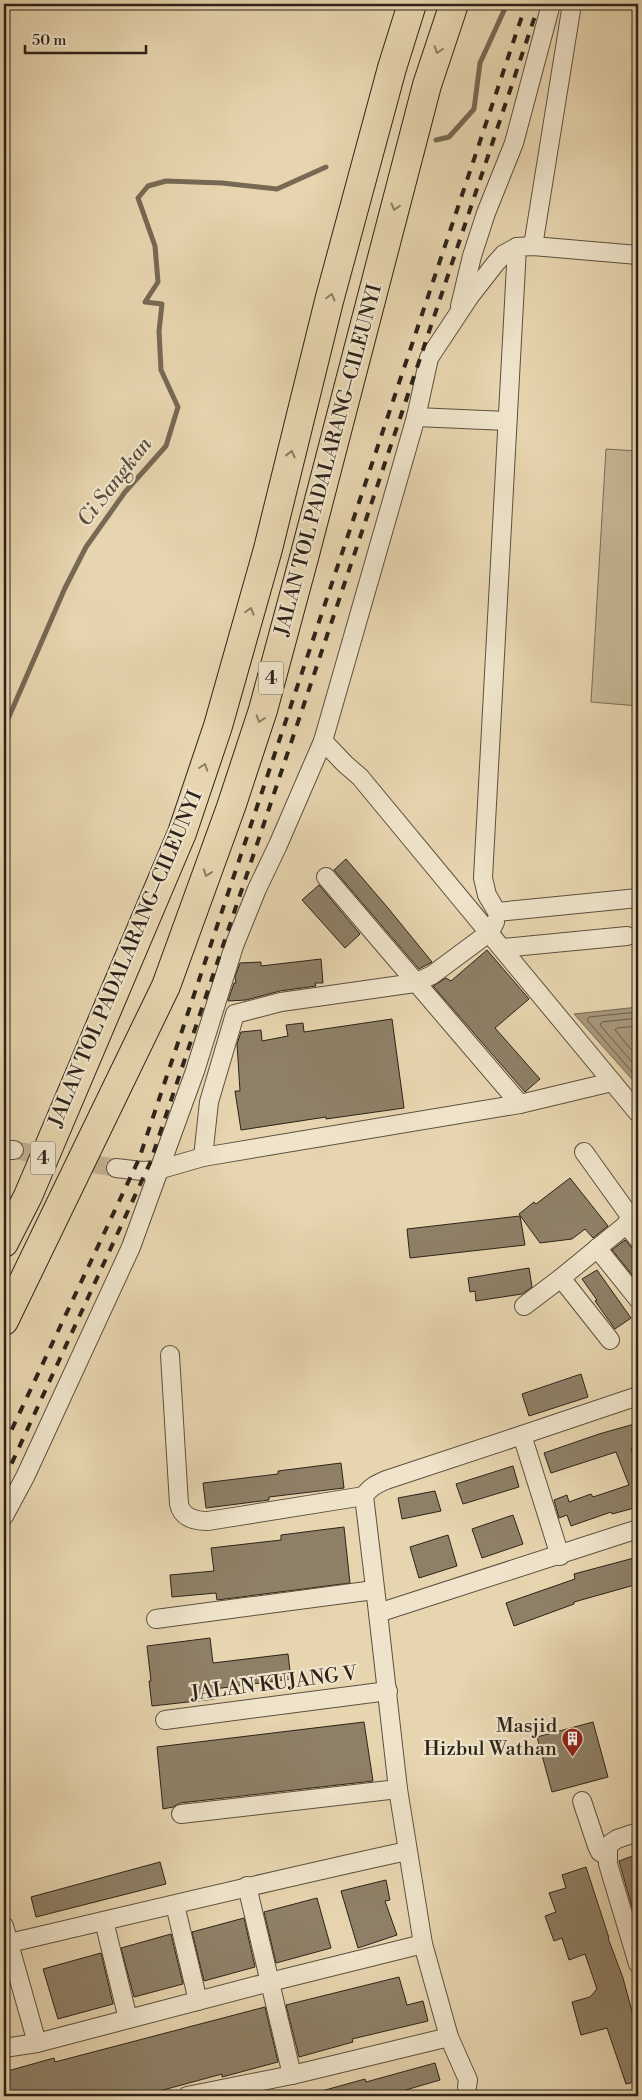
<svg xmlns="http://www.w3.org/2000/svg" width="642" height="2100" font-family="'Libre Bodoni',serif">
<rect width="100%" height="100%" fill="#e7d5af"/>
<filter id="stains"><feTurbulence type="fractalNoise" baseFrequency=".004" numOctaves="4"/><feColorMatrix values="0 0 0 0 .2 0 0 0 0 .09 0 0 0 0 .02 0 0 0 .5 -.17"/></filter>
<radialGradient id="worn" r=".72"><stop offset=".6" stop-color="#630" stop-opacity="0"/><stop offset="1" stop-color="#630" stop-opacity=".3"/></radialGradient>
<path fill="#c7b796" stroke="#7a6d58" d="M606,449L638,451V706L591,702Z"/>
<path fill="#a8987c" stroke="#776954" d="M638,1007V1086L574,1014Z"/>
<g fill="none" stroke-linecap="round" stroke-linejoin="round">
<g stroke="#6a5e4a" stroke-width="1">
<path d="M638,1012L589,1017L587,1020L638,1079"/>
<path d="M638,1018L602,1022L600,1025L638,1069"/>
<path d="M638,1026L617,1028L615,1030L638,1058"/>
</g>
<g stroke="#776954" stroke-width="5">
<path d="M436,140L449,137L474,109L480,63L507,4"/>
<path d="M4,724L8,719L65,588L86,547L125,492L166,446L178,407L161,370L159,331L162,304L145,302L158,282L155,246L138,198L148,186L166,181L222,183L277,189L326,167"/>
</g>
</g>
<g fill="#8e8067" stroke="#2d2319">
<path d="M346,859L388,908L432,962L419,969L334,870Z"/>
<path d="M319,885L360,934L345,948L302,900Z"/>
<path d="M487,950L529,999L495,1028L540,1079L525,1092L433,986L446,978L451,981Z"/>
<path d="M321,959L323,983H315L316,986L280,991L246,1000L228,1001L234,983H236L235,977L240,963L261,962V966Z"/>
<path d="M392,1019L404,1108L326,1119V1117L241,1130L235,1091H240L237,1044L241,1032L261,1030L262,1041L288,1036L286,1025L303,1023L304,1032Z"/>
<path d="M570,1178L608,1226L593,1238L585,1229L572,1239L540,1243L519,1214L534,1202L536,1204Z"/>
<path d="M520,1216L525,1245L410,1258L407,1229Z"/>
<path d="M625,1240L638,1255V1282L612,1250Z"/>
<path d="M529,1268L532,1287L522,1294L476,1301L475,1291L470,1292L468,1278Z"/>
<path d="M597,1270L631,1318L615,1329L595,1301L597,1300L582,1279Z"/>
<path d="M581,1374L588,1397L529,1416L522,1394Z"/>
<path d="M638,1423V1447L631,1449L638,1469V1507L612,1514L611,1512L571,1526L567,1515L559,1518L554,1500L567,1495L569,1502L591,1494L593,1497L629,1485L616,1452L551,1473L544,1453L599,1434Z"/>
<path d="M341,1463L344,1488L269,1497V1500L206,1508L203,1483L278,1474V1471Z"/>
<path d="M513,1466L519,1487L463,1504L456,1484Z"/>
<path d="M435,1491L441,1511L402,1519L398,1498Z"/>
<path d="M513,1515L523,1544L482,1558L472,1529Z"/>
<path d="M344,1527L350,1583L217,1600L216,1593L172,1597L170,1575L214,1571L211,1548L281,1540V1535Z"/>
<path d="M448,1535L457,1566L419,1578L410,1547Z"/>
<path d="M634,1558L638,1572V1584L574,1602V1604L514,1626L506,1603L575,1579L574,1574Z"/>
<path d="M210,1638L213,1663L288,1654L291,1679L214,1689L215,1699L152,1706L149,1681H151L147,1646Z"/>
<path d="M364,1722L373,1781L180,1803L173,1807L163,1809L157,1747Z"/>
<path d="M593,1722L608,1777L552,1792L537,1737Z"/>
<path d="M638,1854V1928L619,1861Z"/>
<path d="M160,1862L166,1884L36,1917L31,1897Z"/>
<path d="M586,1867L609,1938H608L623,1978L634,2019L638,2018V2081L626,2084L607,2028L581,2035L572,2002L590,1997L597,1989L585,1954L569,1960L562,1938L554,1941L545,1916L556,1912L549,1893L566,1888L562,1875Z"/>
<path d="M386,1880L390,1900L385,1901L397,1935L358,1948L341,1891Z"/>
<path d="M317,1898L331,1948L276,1963L264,1912Z"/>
<path d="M244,1918L255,1967L204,1981L192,1932Z"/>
<path d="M171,1934L183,1984L134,1997L121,1948Z"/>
<path d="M101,1953L113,2004L58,2019L43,1969Z"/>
<path d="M399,1977L407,2005L423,2001L428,2021L352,2039L353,2042L299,2057L286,2005Z"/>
<path d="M265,2007L278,2062L222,2077V2074L141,2096H8L7,2093L4,2094V2072L54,2058L55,2062Z"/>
<path d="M435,2063L440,2080L385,2096H319L318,2092L365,2079L366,2082Z"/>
</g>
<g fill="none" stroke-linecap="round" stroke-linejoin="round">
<path stroke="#c2b191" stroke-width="18" stroke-dasharray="18 9" stroke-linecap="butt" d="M14,1150L116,1168"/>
<defs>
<g id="street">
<path d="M533,246L572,4"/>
<path d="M517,247L504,254L495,264L470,296L429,358L416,417L323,741L345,764L360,777L638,1113"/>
<path d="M638,255L533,246L517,247L483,878L487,895L497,912L638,898"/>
<path d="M460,306L472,256L486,213L514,143L551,4"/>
<path d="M416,417L507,421"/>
<path d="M326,877L520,1104"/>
<path d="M503,948L627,936"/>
<path d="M4,1150H14"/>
<path d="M584,1152L632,1219"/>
<path d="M203,1157L520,1104L612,1082"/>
<path d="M116,1168L142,1171L158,1170L203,1157L209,1102L235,1014L281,1002L415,983L432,975L490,932L495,922"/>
<path d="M626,1224L638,1239"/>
<path d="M597,1248L638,1299"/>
<path d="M524,1306L561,1278"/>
<path d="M610,1340L561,1278L638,1215"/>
<path d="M170,1355L179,1504C182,1518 195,1521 208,1521L364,1496"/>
<path d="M4,1516L25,1477L131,1247L195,1071L234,946L257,889L278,845L323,741"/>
<path d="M560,1556L522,1435L638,1396"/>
<path d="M378,1613L364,1496C370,1487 377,1484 386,1480L522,1435"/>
<path d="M156,1619L374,1590"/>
<path d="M165,1720L388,1691"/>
<path d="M582,1801L597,1846L600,1852L607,1856"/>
<path d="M181,1814L398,1789"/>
<path d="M638,1832L617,1839L611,1843L608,1848V1864L638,1964"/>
<path d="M247,1886L292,2075"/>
<path d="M175,1905L198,2001"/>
<path d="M104,1921L128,2019"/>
<path d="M4,1926L37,2043"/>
<path d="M9,1943C142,1912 274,1880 407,1851"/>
<path d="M423,1944L449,2037L468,2080L467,2087"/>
<path d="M4,2048L37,2043L270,1982L423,1944L398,1789L378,1613L638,1529"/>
<path d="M187,2096L292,2075L449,2037"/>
</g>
<g id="highway">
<path d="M4,1243L28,1196L182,833L218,726L268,549L329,301L392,68L412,4"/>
<path d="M4,1321L166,986L231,807L263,710L305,554L427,85L454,4"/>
</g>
</defs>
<use href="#street" stroke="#5c503e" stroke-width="20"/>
<use href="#highway" stroke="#2d2319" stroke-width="30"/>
<use href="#street" stroke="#efe4cb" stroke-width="18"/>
<use href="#highway" stroke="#e7d5af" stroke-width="28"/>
<g stroke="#2d2319" stroke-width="4" stroke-dasharray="9 9" stroke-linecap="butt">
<path d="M4,1446L139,1159L526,4"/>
<path d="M4,1480L150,1163L539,4"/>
</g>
</g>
<defs><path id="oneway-chevron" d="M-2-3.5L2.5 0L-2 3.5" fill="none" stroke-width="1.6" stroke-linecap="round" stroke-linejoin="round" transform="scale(1.25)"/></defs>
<g stroke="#8a7c64">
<use href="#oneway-chevron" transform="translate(438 50) rotate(108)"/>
<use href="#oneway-chevron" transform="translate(395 207) rotate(105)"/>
<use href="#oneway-chevron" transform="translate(331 297) rotate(-75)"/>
<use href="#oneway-chevron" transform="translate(291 454) rotate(-76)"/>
<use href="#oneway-chevron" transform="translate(250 611) rotate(-74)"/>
<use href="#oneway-chevron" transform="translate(260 719) rotate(108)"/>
<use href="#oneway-chevron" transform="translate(204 767) rotate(-72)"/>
<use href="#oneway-chevron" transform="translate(207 873) rotate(110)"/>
</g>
<defs>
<symbol id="building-pin" viewBox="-11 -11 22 30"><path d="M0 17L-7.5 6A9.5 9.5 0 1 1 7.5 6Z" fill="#8f2418" stroke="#efe4cb"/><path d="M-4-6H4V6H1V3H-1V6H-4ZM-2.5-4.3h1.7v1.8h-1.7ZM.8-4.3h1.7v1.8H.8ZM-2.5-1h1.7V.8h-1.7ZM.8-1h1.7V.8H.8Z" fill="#fff"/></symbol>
</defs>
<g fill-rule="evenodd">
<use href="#building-pin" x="560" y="1726" width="25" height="34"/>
</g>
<g text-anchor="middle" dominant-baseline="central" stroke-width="4.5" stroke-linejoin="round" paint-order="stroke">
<g fill="#efe4cb" stroke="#675d4e" stroke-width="1">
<rect x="258.5" y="661.5" width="25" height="33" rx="4"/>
<rect x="30.5" y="1141.5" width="25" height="33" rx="4"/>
</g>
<g font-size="19" font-weight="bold" fill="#2d2319">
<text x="271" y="678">4</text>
<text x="43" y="1158">4</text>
</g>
<g font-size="20" fill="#2d2319" stroke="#efe4cb">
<text transform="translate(329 460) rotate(-75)">JALAN TOL PADALARANG–CILEUNYI</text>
<text transform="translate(126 959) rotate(-67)">JALAN TOL PADALARANG–CILEUNYI</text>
<text transform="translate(274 1684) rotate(-7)">JALAN KUJANG V</text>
</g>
<g font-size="20" fill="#2d2319" stroke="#efe4cb" text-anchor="end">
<text x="557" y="1726">Masjid<tspan x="557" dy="23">Hizbul Wathan</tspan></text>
</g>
<g font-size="21" font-style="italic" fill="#584c3c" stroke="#efe4cb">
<text transform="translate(115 482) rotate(-52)">Ci Sangkan</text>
</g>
</g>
<rect width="642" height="2100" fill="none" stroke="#e7d5af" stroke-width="20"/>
<rect x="5" y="5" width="632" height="2090" fill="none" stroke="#2d2319" stroke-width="2.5"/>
<rect x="10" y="10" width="622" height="2080" fill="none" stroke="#2d2319"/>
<path d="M25 45v8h121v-8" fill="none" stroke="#2d2319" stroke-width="2.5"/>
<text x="32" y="45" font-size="15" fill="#2d2319" stroke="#efe4cb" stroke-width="4" paint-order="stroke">50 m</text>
<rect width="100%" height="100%" filter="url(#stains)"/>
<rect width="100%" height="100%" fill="url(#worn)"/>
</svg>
